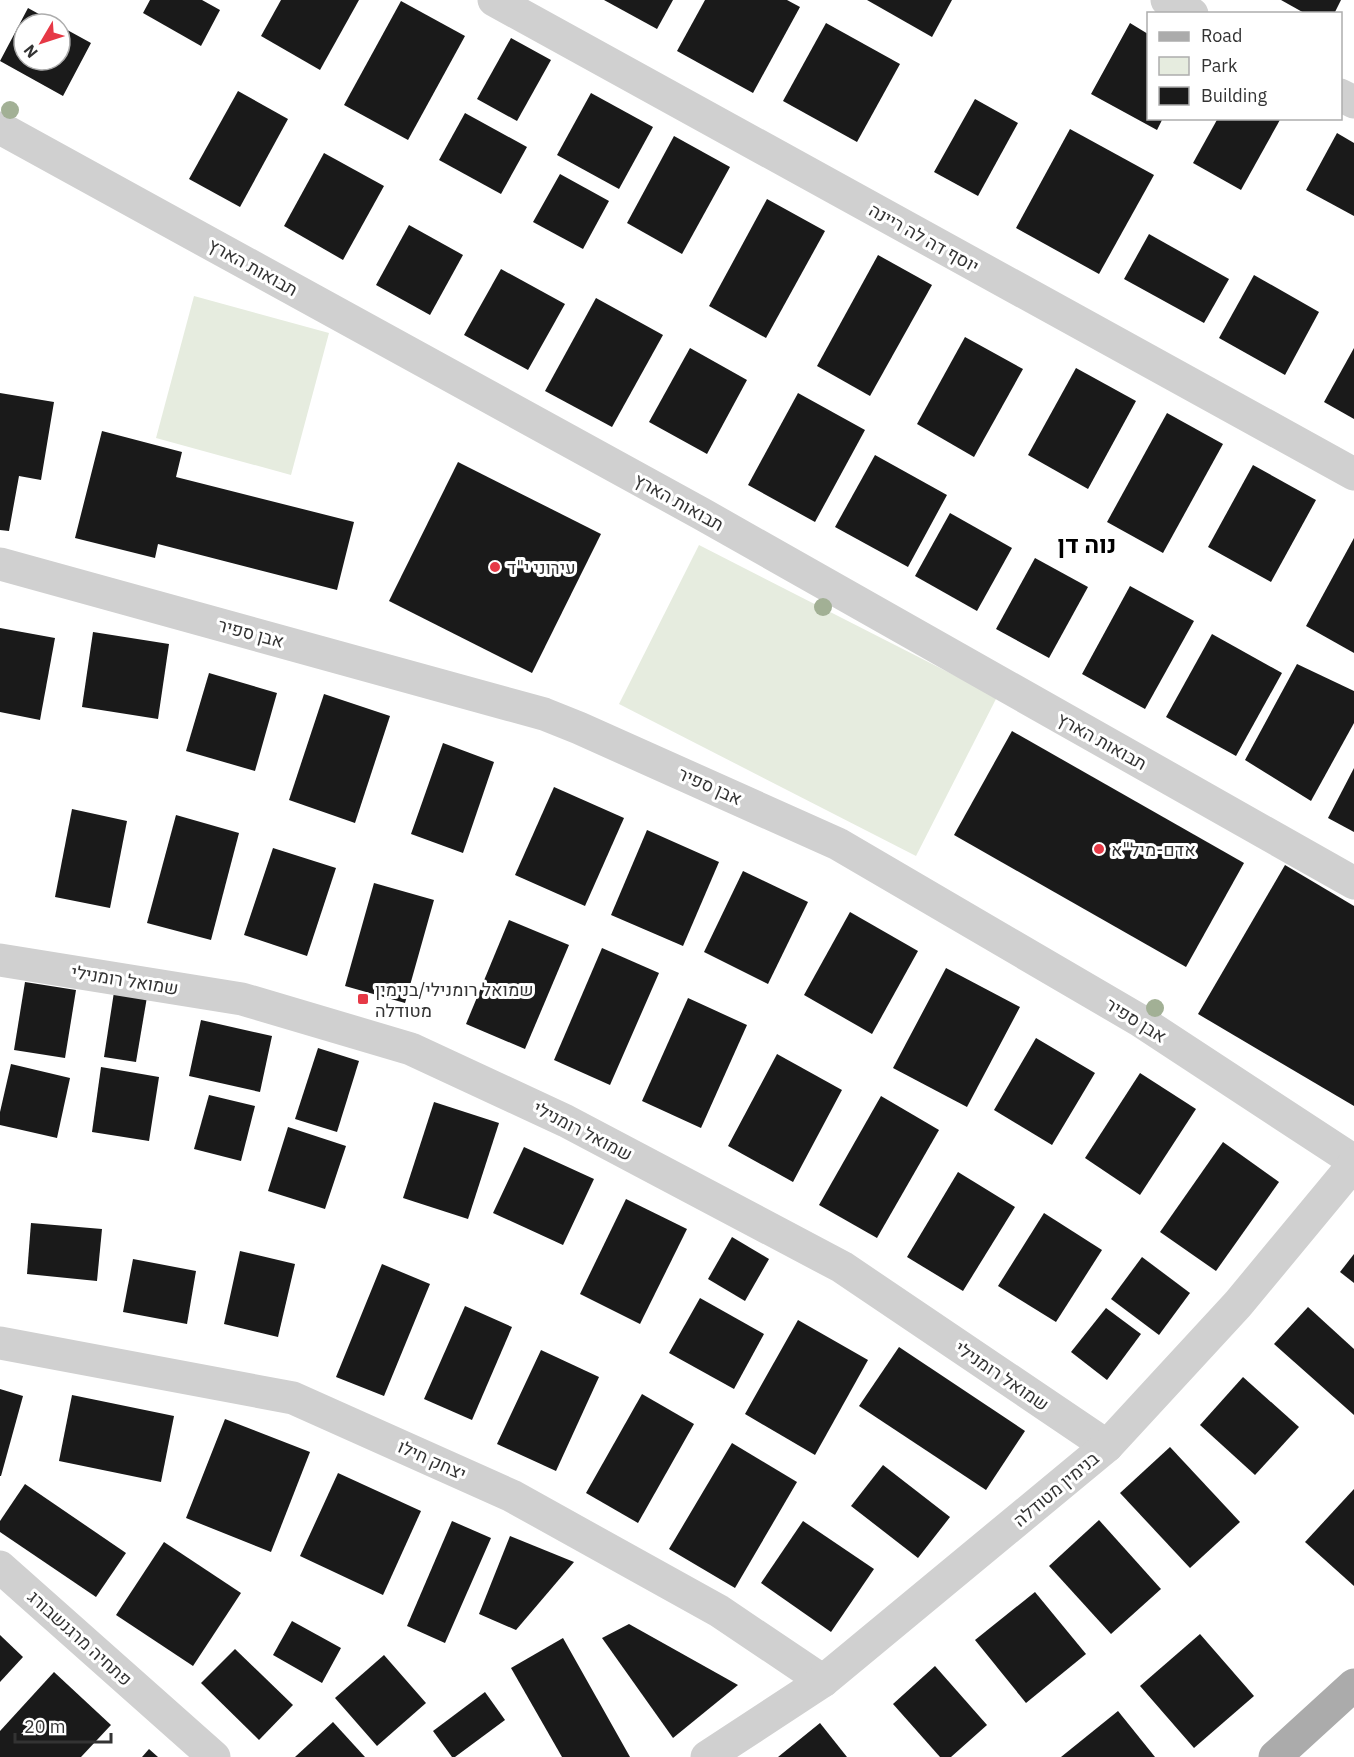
<svg xmlns="http://www.w3.org/2000/svg" width="1354" height="1757" font-family="'IBM Plex Sans',Heebo,sans-serif">
<rect width="100%" height="100%" fill="#fff"/>
<g fill="#e6ecdf">
<path d="M194,296L329,333L291,475L156,438Z"/>
<path d="M699,545L997,697L916,856L619,704Z"/>
</g>
<g fill="#1a1a1a">
<path d="M150,0H202L220,10L201,46L143,13Z"/>
<path d="M281,0H359L320,70L261,36Z"/>
<path d="M604,0H673L657,29Z"/>
<path d="M705,0H787L800,7L753,93L677,51Z"/>
<path d="M867,0H952L932,37Z"/>
<path d="M1281,0H1341L1334,14H1306Z"/>
<path d="M401,1L465,36L408,140L344,105Z"/>
<path d="M28,8L57,24H24V60H60V26L91,43L63,96L0,61Z"/>
<path d="M826,23L900,64L857,142L783,101Z"/>
<path d="M1130,23L1148,34V118H1163L1157,130L1091,94Z"/>
<path d="M511,38L551,60L517,121L477,99Z"/>
<path d="M238,91L288,119L240,207L189,179Z"/>
<path d="M591,93L653,127L619,189L557,155Z"/>
<path d="M975,99L1018,123L978,196L934,172Z"/>
<path d="M465,113L527,147L501,194L439,160Z"/>
<path d="M1218,118H1281L1241,190L1193,163Z"/>
<path d="M1070,129L1154,175L1099,274L1016,228Z"/>
<path d="M1337,133L1354,143V216L1306,190Z"/>
<path d="M674,136L730,167L682,254L627,223Z"/>
<path d="M324,153L384,186L343,260L284,226Z"/>
<path d="M560,174L609,201L583,249L533,222Z"/>
<path d="M767,199L825,231L766,338L709,306Z"/>
<path d="M409,225L463,255L430,315L376,285Z"/>
<path d="M1149,234L1229,279L1204,323L1124,279Z"/>
<path d="M878,255L932,285L870,396L817,366Z"/>
<path d="M501,269L565,304L528,370L464,335Z"/>
<path d="M1254,275L1319,312L1285,375L1219,338Z"/>
<path d="M596,298L663,335L612,427L545,391Z"/>
<path d="M965,337L1023,369L974,457L917,424Z"/>
<path d="M690,348L747,380L707,454L649,422Z"/>
<path d="M1354,348V419L1324,402Z"/>
<path d="M1076,368L1136,401L1088,489L1028,455Z"/>
<path d="M0,393L54,402L41,480L19,476L9,531L0,530Z"/>
<path d="M798,393L865,430L815,522L748,485Z"/>
<path d="M1167,413L1223,444L1163,553L1107,522Z"/>
<path d="M102,431L182,452L176,477L354,522L337,590L158,544L155,558L75,538Z"/>
<path d="M875,455L947,495L908,567L835,527Z"/>
<path d="M458,462L601,534L532,673L389,601Z"/>
<path d="M1253,465L1316,500L1271,582L1208,547Z"/>
<path d="M950,513L1012,548L977,611L915,576Z"/>
<path d="M1354,538V653L1306,626Z"/>
<path d="M1035,558L1088,587L1049,658L996,629Z"/>
<path d="M1130,586L1194,621L1145,709L1082,674Z"/>
<path d="M0,628L55,638L40,720L0,712Z"/>
<path d="M93,632L169,644L158,719L82,707Z"/>
<path d="M1212,634L1282,673L1236,756L1166,717Z"/>
<path d="M1297,664L1354,691V723L1311,801L1245,760Z"/>
<path d="M209,673L277,693L255,771L186,751Z"/>
<path d="M324,694L390,716L355,823L289,800Z"/>
<path d="M1012,731L1244,863L1186,967L954,835Z"/>
<path d="M443,743L494,762L463,853L411,834Z"/>
<path d="M1354,768V832L1328,818Z"/>
<path d="M554,787L624,818L585,906L515,875Z"/>
<path d="M72,809L127,821L110,908L55,897Z"/>
<path d="M176,815L239,833L211,940L147,923Z"/>
<path d="M647,830L719,862L683,946L611,915Z"/>
<path d="M273,848L336,868L307,956L244,935Z"/>
<path d="M1285,865L1354,906V1106L1198,1014Z"/>
<path d="M743,871L808,902L768,984L704,952Z"/>
<path d="M374,883L434,900L405,1003L345,986Z"/>
<path d="M850,912L918,951L872,1034L804,995Z"/>
<path d="M509,920L569,945L525,1049L466,1024Z"/>
<path d="M602,948L659,973L610,1085L554,1060Z"/>
<path d="M946,968L1020,1007L967,1107L893,1068Z"/>
<path d="M25,982L76,990L65,1058L14,1050Z"/>
<path d="M114,992L147,997L136,1062L104,1057Z"/>
<path d="M688,998L747,1025L701,1128L642,1101Z"/>
<path d="M201,1020L272,1036L260,1092L189,1076Z"/>
<path d="M1036,1038L1095,1073L1052,1145L994,1110Z"/>
<path d="M318,1048L359,1061L337,1132L295,1119Z"/>
<path d="M777,1054L842,1090L793,1182L728,1146Z"/>
<path d="M11,1064L70,1078L57,1138L0,1125V1112Z"/>
<path d="M101,1067L159,1077L149,1141L92,1132Z"/>
<path d="M1140,1073L1196,1109L1140,1195L1085,1158Z"/>
<path d="M209,1095L255,1106L241,1161L194,1149Z"/>
<path d="M881,1096L939,1130L877,1238L819,1205Z"/>
<path d="M434,1102L499,1123L468,1219L403,1198Z"/>
<path d="M288,1127L346,1146L325,1209L268,1191Z"/>
<path d="M1223,1142L1279,1182L1216,1271L1160,1232Z"/>
<path d="M524,1147L594,1179L563,1245L493,1213Z"/>
<path d="M958,1172L1015,1207L963,1291L907,1257Z"/>
<path d="M626,1199L687,1229L640,1324L580,1294Z"/>
<path d="M1044,1213L1102,1250L1056,1322L998,1286Z"/>
<path d="M31,1223L102,1229L97,1281L27,1274Z"/>
<path d="M732,1237L769,1259L745,1301L708,1279Z"/>
<path d="M240,1251L295,1264L278,1337L224,1324Z"/>
<path d="M1354,1254V1283L1340,1272Z"/>
<path d="M1142,1257L1190,1293L1159,1335L1111,1299Z"/>
<path d="M133,1259L196,1271L187,1324L123,1312Z"/>
<path d="M382,1264L430,1284L384,1396L336,1377Z"/>
<path d="M700,1298L764,1334L734,1389L669,1353Z"/>
<path d="M465,1306L512,1327L472,1420L424,1399Z"/>
<path d="M1308,1307L1354,1349V1415L1274,1344Z"/>
<path d="M1106,1308L1141,1334L1107,1380L1071,1352Z"/>
<path d="M798,1320L868,1360L815,1455L745,1414Z"/>
<path d="M899,1347L1025,1431L986,1490L859,1406Z"/>
<path d="M541,1350L599,1377L556,1471L497,1444Z"/>
<path d="M1243,1377L1299,1427L1255,1475L1200,1425Z"/>
<path d="M0,1389L23,1396L1,1476H0Z"/>
<path d="M642,1394L694,1424L638,1523L586,1493Z"/>
<path d="M72,1395L174,1416L161,1482L59,1461Z"/>
<path d="M225,1419L310,1452L271,1552L186,1518Z"/>
<path d="M732,1443L797,1482L735,1588L669,1549Z"/>
<path d="M1170,1447L1240,1522L1190,1568L1120,1493Z"/>
<path d="M883,1465L950,1517L918,1558L851,1506Z"/>
<path d="M338,1473L421,1511L383,1595L300,1556Z"/>
<path d="M25,1484L126,1553L96,1597L0,1532V1521Z"/>
<path d="M1354,1489V1586L1305,1542Z"/>
<path d="M1099,1520L1161,1589L1111,1634L1049,1566Z"/>
<path d="M452,1521L491,1538L445,1643L407,1626Z"/>
<path d="M803,1521L874,1569L831,1632L761,1583Z"/>
<path d="M510,1536L574,1562L516,1630L479,1614Z"/>
<path d="M164,1542L241,1593L193,1666L116,1615Z"/>
<path d="M1035,1592L1086,1654L1026,1703L975,1640Z"/>
<path d="M292,1621L341,1648L322,1683L273,1655Z"/>
<path d="M629,1624L738,1685L673,1738L602,1638Z"/>
<path d="M1200,1634L1254,1696L1194,1748L1140,1686Z"/>
<path d="M0,1635L23,1657L0,1682Z"/>
<path d="M563,1638L630,1757H562L511,1668Z"/>
<path d="M235,1649L293,1705L259,1740L201,1683Z"/>
<path d="M384,1655L426,1703L377,1746L335,1698Z"/>
<path d="M935,1666L987,1725L951,1757H940L893,1704Z"/>
<path d="M54,1672L111,1725L81,1757H0V1731Z"/>
<path d="M485,1692L505,1720L455,1757H452L433,1731Z"/>
<path d="M1118,1711L1155,1757H1061Z"/>
<path d="M333,1722L365,1757H295Z"/>
<path d="M820,1723L847,1757H778Z"/>
<path d="M149,1749L158,1757H142Z"/>
</g>
<g fill="none" stroke-linecap="round" stroke-linejoin="round">
<g stroke="#d0d0d0" stroke-width="33">
<path d="M494,0L1354,474"/>
<path d="M1167,0L1192,14"/>
<path d="M1340,95L1354,102"/>
<path d="M0,128L702,514L1354,883"/>
<path d="M0,564L511,705L544,714L579,728L838,844L1139,1020L1354,1161"/>
<path d="M0,960L242,999L411,1049L566,1121L842,1267L1107,1446"/>
<path d="M0,1343L293,1398L512,1496L719,1611L823,1681"/>
<path d="M0,1567L214,1757"/>
<path d="M707,1757L823,1681L1107,1446L1238,1304L1354,1164"/>
</g>
<path stroke="#ababab" stroke-width="33" d="M1275,1757L1354,1685"/>
</g>
<g fill="#a2b095">
<circle cx="10" cy="110" r="9"/>
<circle cx="823" cy="607" r="9"/>
<circle cx="1155" cy="1008" r="9"/>
</g>
<g fill="#e63946" stroke="#fff" stroke-width="2">
<circle cx="495" cy="567" r="6"/>
<circle cx="1099" cy="849" r="6"/>
<rect x="357" y="993" width="12" height="12" rx="3"/>
</g>
<g text-anchor="middle" dominant-baseline="central" stroke-width="6" stroke-linejoin="round" paint-order="stroke">
<g font-size="18" fill="#333" stroke="#fff">
<text transform="translate(924 238) rotate(29)">יוסף דה לה ריינה</text>
<text transform="translate(253 267) rotate(29)">תבואות הארץ</text>
<text transform="translate(679 502) rotate(29)">תבואות הארץ</text>
<text transform="translate(251 633) rotate(15)">אבן ספיר</text>
<text transform="translate(1102 741) rotate(29)">תבואות הארץ</text>
<text transform="translate(710 786) rotate(24)">אבן ספיר</text>
<text transform="translate(125 980) rotate(9)">שמואל רומנילי</text>
<text transform="translate(1136 1020) rotate(32)">אבן ספיר</text>
<text transform="translate(583 1131) rotate(27)">שמואל רומנילי</text>
<text transform="translate(1002 1376) rotate(34)">שמואל רומנילי</text>
<text transform="translate(432 1460) rotate(24)">יצחק חילו</text>
<text transform="translate(1056 1489) rotate(-40)">בנימין מטודלה</text>
<text transform="translate(80 1638) rotate(42)">פתחיה מרגנשבורג</text>
</g>
<g font-size="18" fill="#333" stroke="#fff" text-anchor="start">
<text x="507" y="567">עירוני י"ד</text>
<text x="1111" y="849">אדם-מיל"א</text>
<text x="375" y="989">שמואל רומנילי/בנימין<tspan x="375" dy="21">מטודלה</tspan></text>
</g>
<g font-size="24" font-weight="bold" fill="#000" stroke="#fff">
<text x="1087" y="544">נוה דן</text>
</g>
</g>
<rect x="1147" y="12" width="195" height="108" fill="#ffffff" stroke="#adadad" stroke-width="1.5"/>
<rect x="1159" y="32" width="30" height="9" fill="#ababab" stroke="#adadad" stroke-width="1.5"/>
<text x="1201" y="42" font-size="18" fill="#333333">Road</text>
<rect x="1159" y="57" width="30" height="18" fill="#e6ecdf" stroke="#adadad" stroke-width="1.5"/>
<text x="1201" y="72" font-size="18" fill="#333333">Park</text>
<rect x="1159" y="87" width="30" height="18" fill="#1a1a1a" stroke="#adadad" stroke-width="1.5"/>
<text x="1201" y="102" font-size="18" fill="#333333">Building</text>
<g transform="translate(42 42) rotate(231)"><circle r="28" fill="#ffffff" stroke="#adadad" stroke-width="1.5"/>
<path d="M0-4.5L10 22L0 15L-10 22Z" fill="#e63946"/>
<text y="-9" font-size="16" font-weight="bold" text-anchor="middle" fill="#333333">N</text>
</g>
<path d="M15 1733v9h96v-9" fill="none" stroke="#333333" stroke-width="3"/>
<text x="24" y="1733" font-size="18" fill="#333333" stroke="#ffffff" stroke-width="4.5" paint-order="stroke">20 m</text>
</svg>
